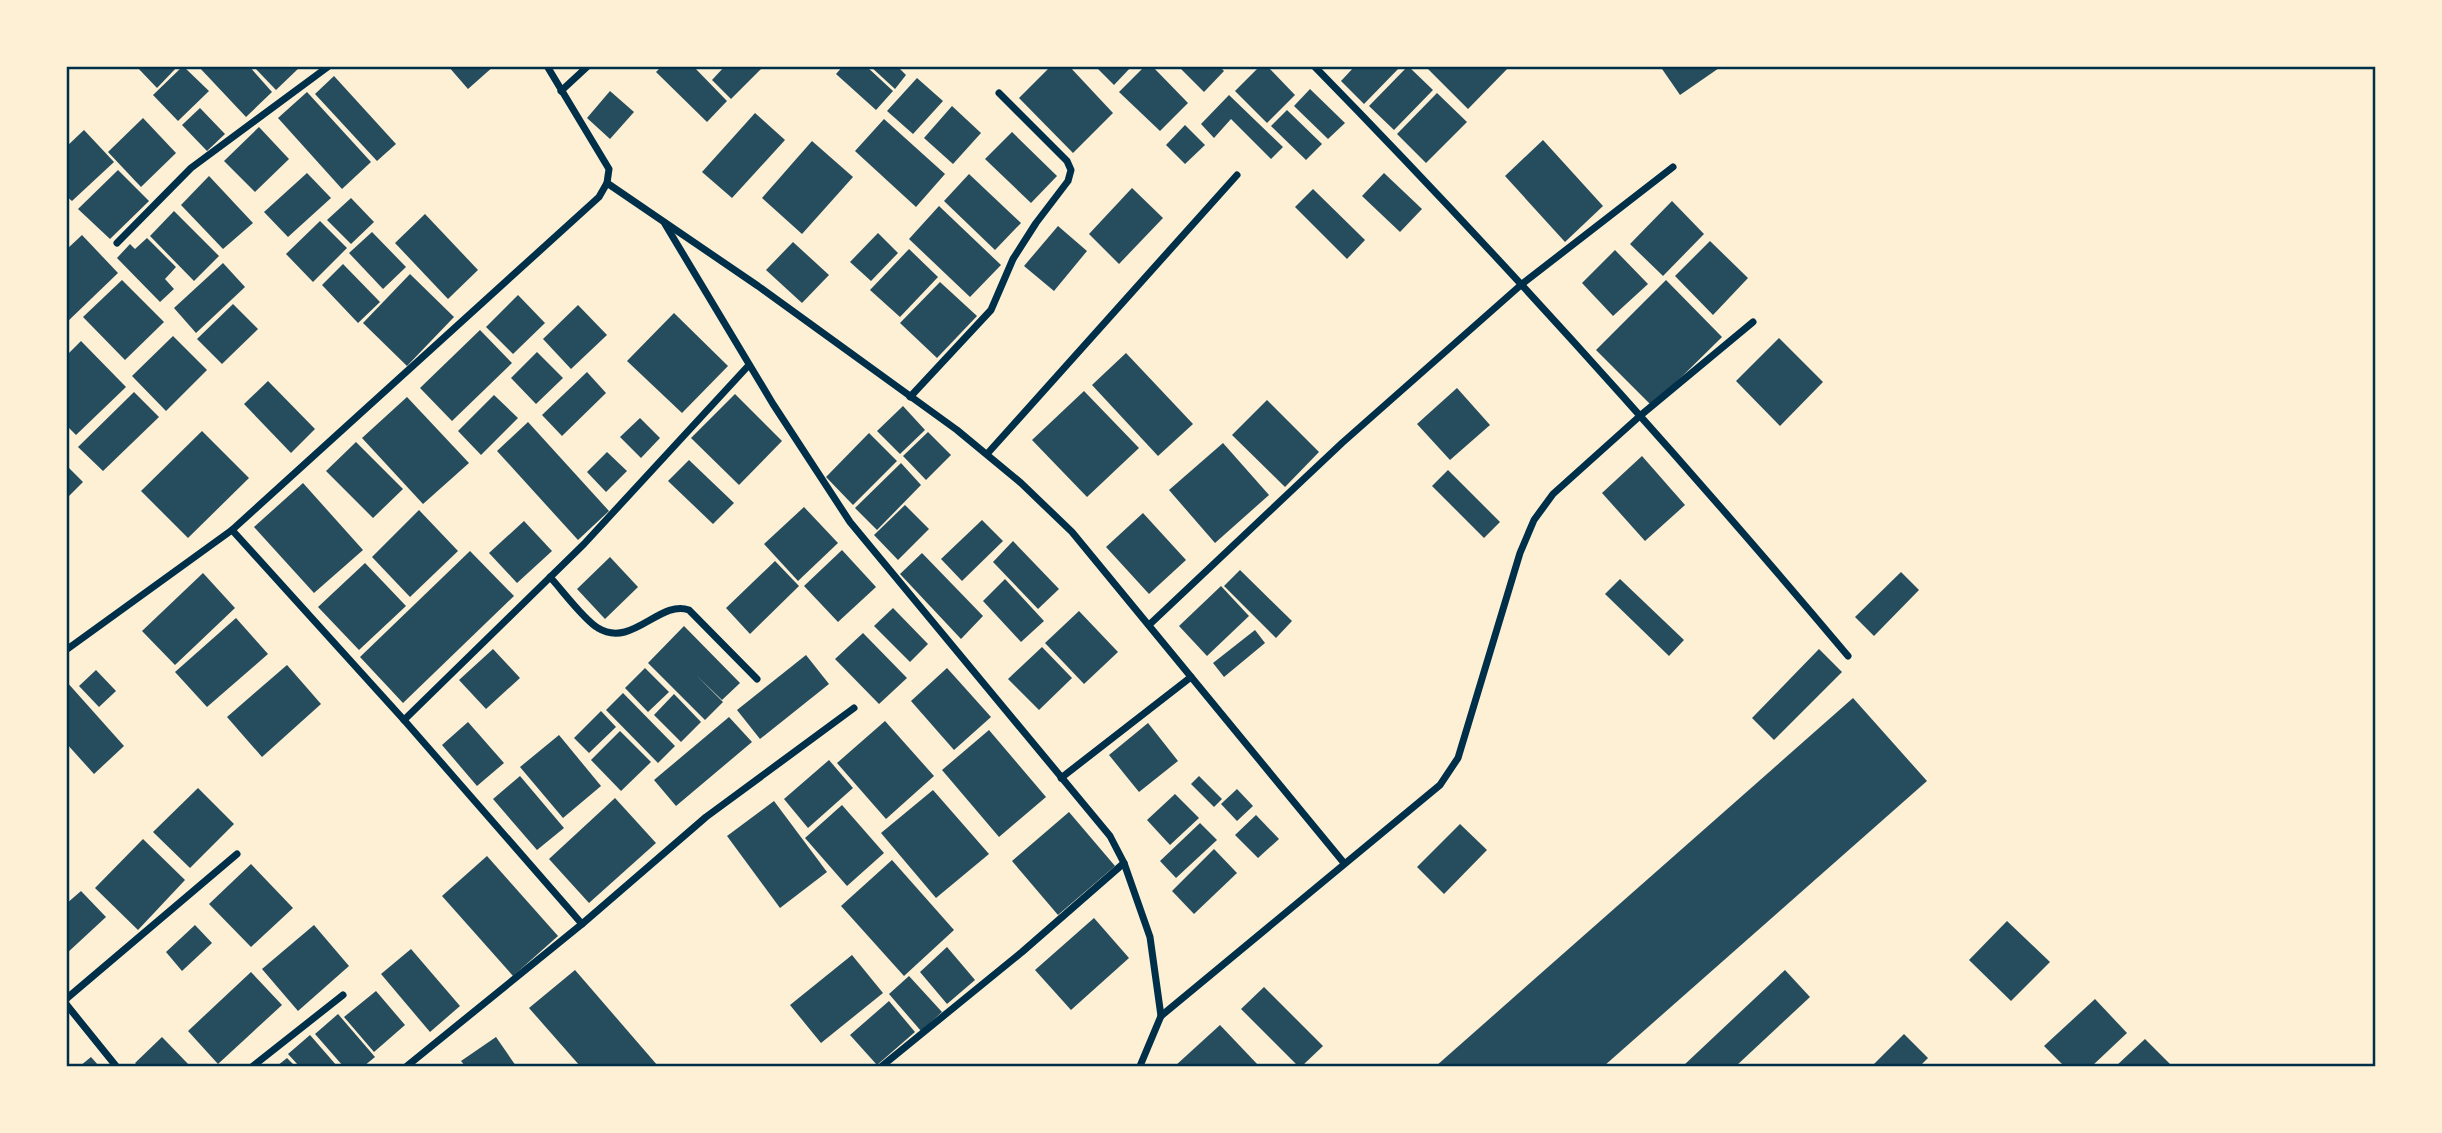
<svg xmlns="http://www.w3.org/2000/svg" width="2442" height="1133" font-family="'Titillium Web',sans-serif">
<rect width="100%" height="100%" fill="#fdf0d5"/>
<g fill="#264d5e">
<path d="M136,66H178L157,88Z"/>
<path d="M183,66L209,91L178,121L153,95Z"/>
<path d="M198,66H249L272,92L246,117Z"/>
<path d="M253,66H301L276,90Z"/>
<path d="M448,66H494L468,89Z"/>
<path d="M662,66H693L727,101L707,122L656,72Z"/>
<path d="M725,66H759L761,69L731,99L712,80Z"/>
<path d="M843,66H866L893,91L876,110L836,74Z"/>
<path d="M870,66H897L906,75L895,89Z"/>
<path d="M1051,66H1069L1113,113L1073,153L1019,98Z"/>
<path d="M1095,66H1132L1114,85Z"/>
<path d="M1145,66H1152L1188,103L1160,131L1119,92Z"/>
<path d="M1178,66H1219L1224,71L1204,92Z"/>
<path d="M1260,66H1267L1295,95L1267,123L1235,91Z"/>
<path d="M1355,66H1401L1364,104L1341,81Z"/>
<path d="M1408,66L1433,90L1394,130L1369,106Z"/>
<path d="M1425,66H1510L1468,109Z"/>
<path d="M1660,66H1722L1680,95Z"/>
<path d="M334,76L396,144L377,161L315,94Z"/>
<path d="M917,78L943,101L913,134L887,111Z"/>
<path d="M1310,89L1345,123L1328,139L1294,106Z"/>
<path d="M610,91L634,112L610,139L587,118Z"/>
<path d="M307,92L371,162L342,189L278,118Z"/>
<path d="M1437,93L1467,122L1426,163L1397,134Z"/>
<path d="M1229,95L1283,147L1271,159L1231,119L1214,138L1201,124Z"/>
<path d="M952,106L981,133L953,164L924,138Z"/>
<path d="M200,108L225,134L207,151L182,125Z"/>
<path d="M1287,110L1322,144L1306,160L1271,126Z"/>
<path d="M755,113L785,140L732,198L702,172Z"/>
<path d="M143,118L176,153L141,187L108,152Z"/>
<path d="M884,119L945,174L916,207L855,151Z"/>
<path d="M1185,125L1205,145L1185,164L1166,145Z"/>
<path d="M259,127L289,159L255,192L224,161Z"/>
<path d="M84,130L114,162L72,201L66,196V147Z"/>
<path d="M1012,132L1057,176L1031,203L985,159Z"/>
<path d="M1543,140L1603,206L1565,242L1505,176Z"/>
<path d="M812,141L853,177L802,234L762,198Z"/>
<path d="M118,170L149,201L110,239L78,209Z"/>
<path d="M307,173L331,198L288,237L264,212Z"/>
<path d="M1384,173L1422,209L1400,232L1362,196Z"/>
<path d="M969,174L1021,223L995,250L944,201Z"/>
<path d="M209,176L253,223L223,249L181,205Z"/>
<path d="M1132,188L1163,218L1119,264L1089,234Z"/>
<path d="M1313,189L1365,240L1347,259L1295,207Z"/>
<path d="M351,198L374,222L351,244L327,220Z"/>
<path d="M1672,201L1704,234L1663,276L1630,244Z"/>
<path d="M939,206L1001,265L970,297L909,239Z"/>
<path d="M174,211L219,256L194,281L150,236Z"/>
<path d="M425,214L478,270L448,299L395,243Z"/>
<path d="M320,221L347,248L313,282L286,254Z"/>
<path d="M1058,226L1087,251L1054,291L1024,266Z"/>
<path d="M372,232L406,267L383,289L349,253Z"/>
<path d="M878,233L898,253L871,281L850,262Z"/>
<path d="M82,235L118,273L66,323V250Z"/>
<path d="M147,238L176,267L165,279L174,289L160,302L117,258L130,244L135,249Z"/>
<path d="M1710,241L1748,278L1713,315L1675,276Z"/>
<path d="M793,242L829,275L802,303L766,270Z"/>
<path d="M909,249L938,277L900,317L870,290Z"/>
<path d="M1615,250L1648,284L1613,316L1582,283Z"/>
<path d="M223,263L245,287L196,333L174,308Z"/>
<path d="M343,264L380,302L358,323L322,285Z"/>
<path d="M410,274L454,317L407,366L363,323Z"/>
<path d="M122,280L164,322L125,360L83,317Z"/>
<path d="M1666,280L1722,337L1652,406L1596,350Z"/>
<path d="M940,282L977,316L937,358L900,323Z"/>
<path d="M518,295L545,323L513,354L486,327Z"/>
<path d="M233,304L258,329L222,364L197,339Z"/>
<path d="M578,305L607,335L571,369L543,339Z"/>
<path d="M674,313L728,366L682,413L627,361Z"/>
<path d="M480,330L512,363L452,421L420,388Z"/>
<path d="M173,336L207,370L166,411L132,376Z"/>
<path d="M1779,338L1823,382L1780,426L1736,381Z"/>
<path d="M81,341L126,387L76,435L66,425V356Z"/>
<path d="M537,352L563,378L536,404L511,378Z"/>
<path d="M1126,353L1193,424L1158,456L1092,385Z"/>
<path d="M587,372L606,393L562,436L542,415Z"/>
<path d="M268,381L315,429L291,453L244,404Z"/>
<path d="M1457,388L1490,425L1450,460L1417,424Z"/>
<path d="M1084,391L1139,448L1087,497L1032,440Z"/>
<path d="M134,392L159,417L103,471L78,447Z"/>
<path d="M735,394L782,441L739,485L691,438Z"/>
<path d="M494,395L518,418L481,455L458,431Z"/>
<path d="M407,397L469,463L423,504L362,438Z"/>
<path d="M1267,400L1319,452L1285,487L1232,435Z"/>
<path d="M903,406L925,430L900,454L877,431Z"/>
<path d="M640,418L660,438L641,458L620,437Z"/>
<path d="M528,422L609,511L578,540L497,451Z"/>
<path d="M202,431L249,478L188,538L141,491Z"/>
<path d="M928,432L951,455L926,480L903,456Z"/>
<path d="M869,433L897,461L853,505L826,477Z"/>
<path d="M356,442L403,489L373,518L326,471Z"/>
<path d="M1223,443L1269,495L1215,543L1169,490Z"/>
<path d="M607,452L627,471L606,492L587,472Z"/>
<path d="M1642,456L1685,505L1645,541L1602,493Z"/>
<path d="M689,460L734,503L713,524L668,481Z"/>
<path d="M901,463L921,485L877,530L855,508Z"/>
<path d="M66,465L83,482L66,499Z"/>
<path d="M1448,470L1500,522L1484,538L1432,486Z"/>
<path d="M303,483L363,550L314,593L254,527Z"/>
<path d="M905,505L929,529L898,560L874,535Z"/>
<path d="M804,507L838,543L798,581L764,544Z"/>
<path d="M419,510L458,551L410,597L372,557Z"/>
<path d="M1143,513L1186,560L1149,594L1106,547Z"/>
<path d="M982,520L1003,541L962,581L941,559Z"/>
<path d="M524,521L552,551L517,583L489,553Z"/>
<path d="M1013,541L1059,589L1038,609L993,562Z"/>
<path d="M842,550L876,587L838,622L804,586Z"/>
<path d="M470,551L514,596L403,703L360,657Z"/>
<path d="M922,553L983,616L961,639L900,574Z"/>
<path d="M610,557L638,587L605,619L577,589Z"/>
<path d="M775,561L799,586L750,634L726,608Z"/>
<path d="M365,563L406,606L359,650L318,607Z"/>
<path d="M1240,570L1292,621L1276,638L1224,586Z"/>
<path d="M1901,572L1919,590L1874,636L1855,617Z"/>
<path d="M203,573L235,608L175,665L142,631Z"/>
<path d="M1005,579L1044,621L1021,642L983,601Z"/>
<path d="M1620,579L1684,640L1669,656L1605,594Z"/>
<path d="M1221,586L1249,616L1207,656L1179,626Z"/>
<path d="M893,608L928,644L910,662L874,626Z"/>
<path d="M1079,611L1118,652L1084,684L1045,643Z"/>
<path d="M236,618L268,654L207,707L175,672Z"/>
<path d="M684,626L740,683L722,700L697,676L723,702L705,720L648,663Z"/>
<path d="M1255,630L1265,643L1224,677L1213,663Z"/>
<path d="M863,633L907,678L879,704L835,659Z"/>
<path d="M1042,647L1072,678L1039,710L1008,679Z"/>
<path d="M493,649L520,678L486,709L459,680Z"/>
<path d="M1819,649L1842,672L1774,740L1752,718Z"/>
<path d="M806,655L829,684L760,739L737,710Z"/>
<path d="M287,665L321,704L262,757L227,717Z"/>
<path d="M645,668L669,692L648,712L625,688Z"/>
<path d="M947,668L991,717L954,750L911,701Z"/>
<path d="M96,670L116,691L99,707L79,686Z"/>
<path d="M66,681L124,746L94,774L66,743Z"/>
<path d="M623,693L675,746L658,763L606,710Z"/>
<path d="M674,694L701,722L681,742L654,715Z"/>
<path d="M1853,698L1927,781L1604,1066H1436Z"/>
<path d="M601,711L616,727L589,753L574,738Z"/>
<path d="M729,717L752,742L676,806L654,780Z"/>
<path d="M885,721L934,776L886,819L837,763Z"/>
<path d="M468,722L504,763L477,786L442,745Z"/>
<path d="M1148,723L1178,761L1139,792L1109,755Z"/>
<path d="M989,730L1046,797L999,837L942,770Z"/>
<path d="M620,731L651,762L621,791L591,760Z"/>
<path d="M559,735L601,786L563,818L520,767Z"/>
<path d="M829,760L853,788L808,828L784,799Z"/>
<path d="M520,776L564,828L537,850L493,799Z"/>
<path d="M1199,776L1222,799L1214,807L1191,784Z"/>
<path d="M198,788L234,824L190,868L153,832Z"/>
<path d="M1237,789L1253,806L1237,821L1221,804Z"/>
<path d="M933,790L989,854L936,898L881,833Z"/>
<path d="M1175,794L1199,818L1170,845L1147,820Z"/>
<path d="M615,798L656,843L589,903L549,859Z"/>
<path d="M774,801L827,872L780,908L727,836Z"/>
<path d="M842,805L884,853L847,886L805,838Z"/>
<path d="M1069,812L1115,866L1058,915L1012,861Z"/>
<path d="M1256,815L1279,839L1258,858L1235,835Z"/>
<path d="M1200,823L1217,840L1176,878L1160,861Z"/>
<path d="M1460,824L1487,850L1444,894L1417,867Z"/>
<path d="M143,839L185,880L138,930L95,888Z"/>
<path d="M1214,849L1237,873L1194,914L1172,891Z"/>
<path d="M487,856L558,936L513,976L442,896Z"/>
<path d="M892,860L954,930L904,976L841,906Z"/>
<path d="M251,864L293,908L251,947L209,904Z"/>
<path d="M81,891L106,917L66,954V904Z"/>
<path d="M1094,918L1129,958L1071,1010L1035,970Z"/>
<path d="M2007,921L2050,962L2011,1001L1969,960Z"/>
<path d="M195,925L212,943L182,971L166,952Z"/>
<path d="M314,925L349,966L298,1011L262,969Z"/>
<path d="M947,947L975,980L947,1004L920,972Z"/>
<path d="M411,949L460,1006L430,1032L381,974Z"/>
<path d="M852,955L883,993L821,1043L790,1005Z"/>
<path d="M575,970L658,1066H580L529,1008Z"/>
<path d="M1785,970L1810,997L1736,1066H1683Z"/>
<path d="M251,972L282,1005L218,1064L188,1031Z"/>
<path d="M909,976L942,1012L921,1031L889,994Z"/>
<path d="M1264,987L1323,1046L1302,1066H1298L1241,1009Z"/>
<path d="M376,991L405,1025L374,1052L344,1017Z"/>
<path d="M2095,999L2127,1033L2092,1066H2064L2044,1046Z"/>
<path d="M889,1001L915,1032L877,1065L850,1035Z"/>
<path d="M338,1014L375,1057L364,1066H343L315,1034Z"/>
<path d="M1220,1025L1259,1066H1175Z"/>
<path d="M1904,1034L1928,1058L1920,1066H1872Z"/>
<path d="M310,1035L337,1066H299L288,1054Z"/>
<path d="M162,1037L190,1066H138L135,1063Z"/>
<path d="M496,1037L516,1066H465L461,1061Z"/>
<path d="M2145,1039L2172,1066H2116Z"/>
<path d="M91,1057L99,1066H80Z"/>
<path d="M287,1058L295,1066H277Z"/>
</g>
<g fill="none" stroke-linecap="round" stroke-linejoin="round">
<g stroke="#003049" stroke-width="7">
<path d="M1314,66C1500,256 1677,453 1848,656"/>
<path d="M561,91L588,66"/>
<path d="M607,183L758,286L957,430L1021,483L1072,532L1344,863"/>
<path d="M665,224L773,404L850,522L1110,836L1124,863L1150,937L1161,1016L1140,1066"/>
<path d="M117,243L191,168L329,66"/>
<path d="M910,397L991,310L1013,259L1036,223L1068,181L1071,170L1067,161L999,93"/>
<path d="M987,454L1237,175"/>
<path d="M232,530L404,720L582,924L706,817L854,708"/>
<path d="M550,577C562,590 584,620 598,628C632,649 660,599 689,610L757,679"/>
<path d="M1149,625L1342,443L1522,284L1673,167"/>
<path d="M66,650L232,530L599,197L607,183L609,169L547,66"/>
<path d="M404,720L584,544L749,365"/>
<path d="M1061,778L1191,677"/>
<path d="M66,999L237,854"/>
<path d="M66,1004L116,1066"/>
<path d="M1161,1016L1440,785L1458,758L1520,553L1534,520L1553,494L1641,415L1753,322"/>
<path d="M253,1066L343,995"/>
<path d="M407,1066L582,924"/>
<path d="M882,1066L1022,952L1124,863"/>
</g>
</g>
<rect width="2442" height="1133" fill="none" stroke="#fdf0d5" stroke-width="136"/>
<rect x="68" y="68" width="2306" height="997" fill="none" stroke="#003049" stroke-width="2.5"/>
</svg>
